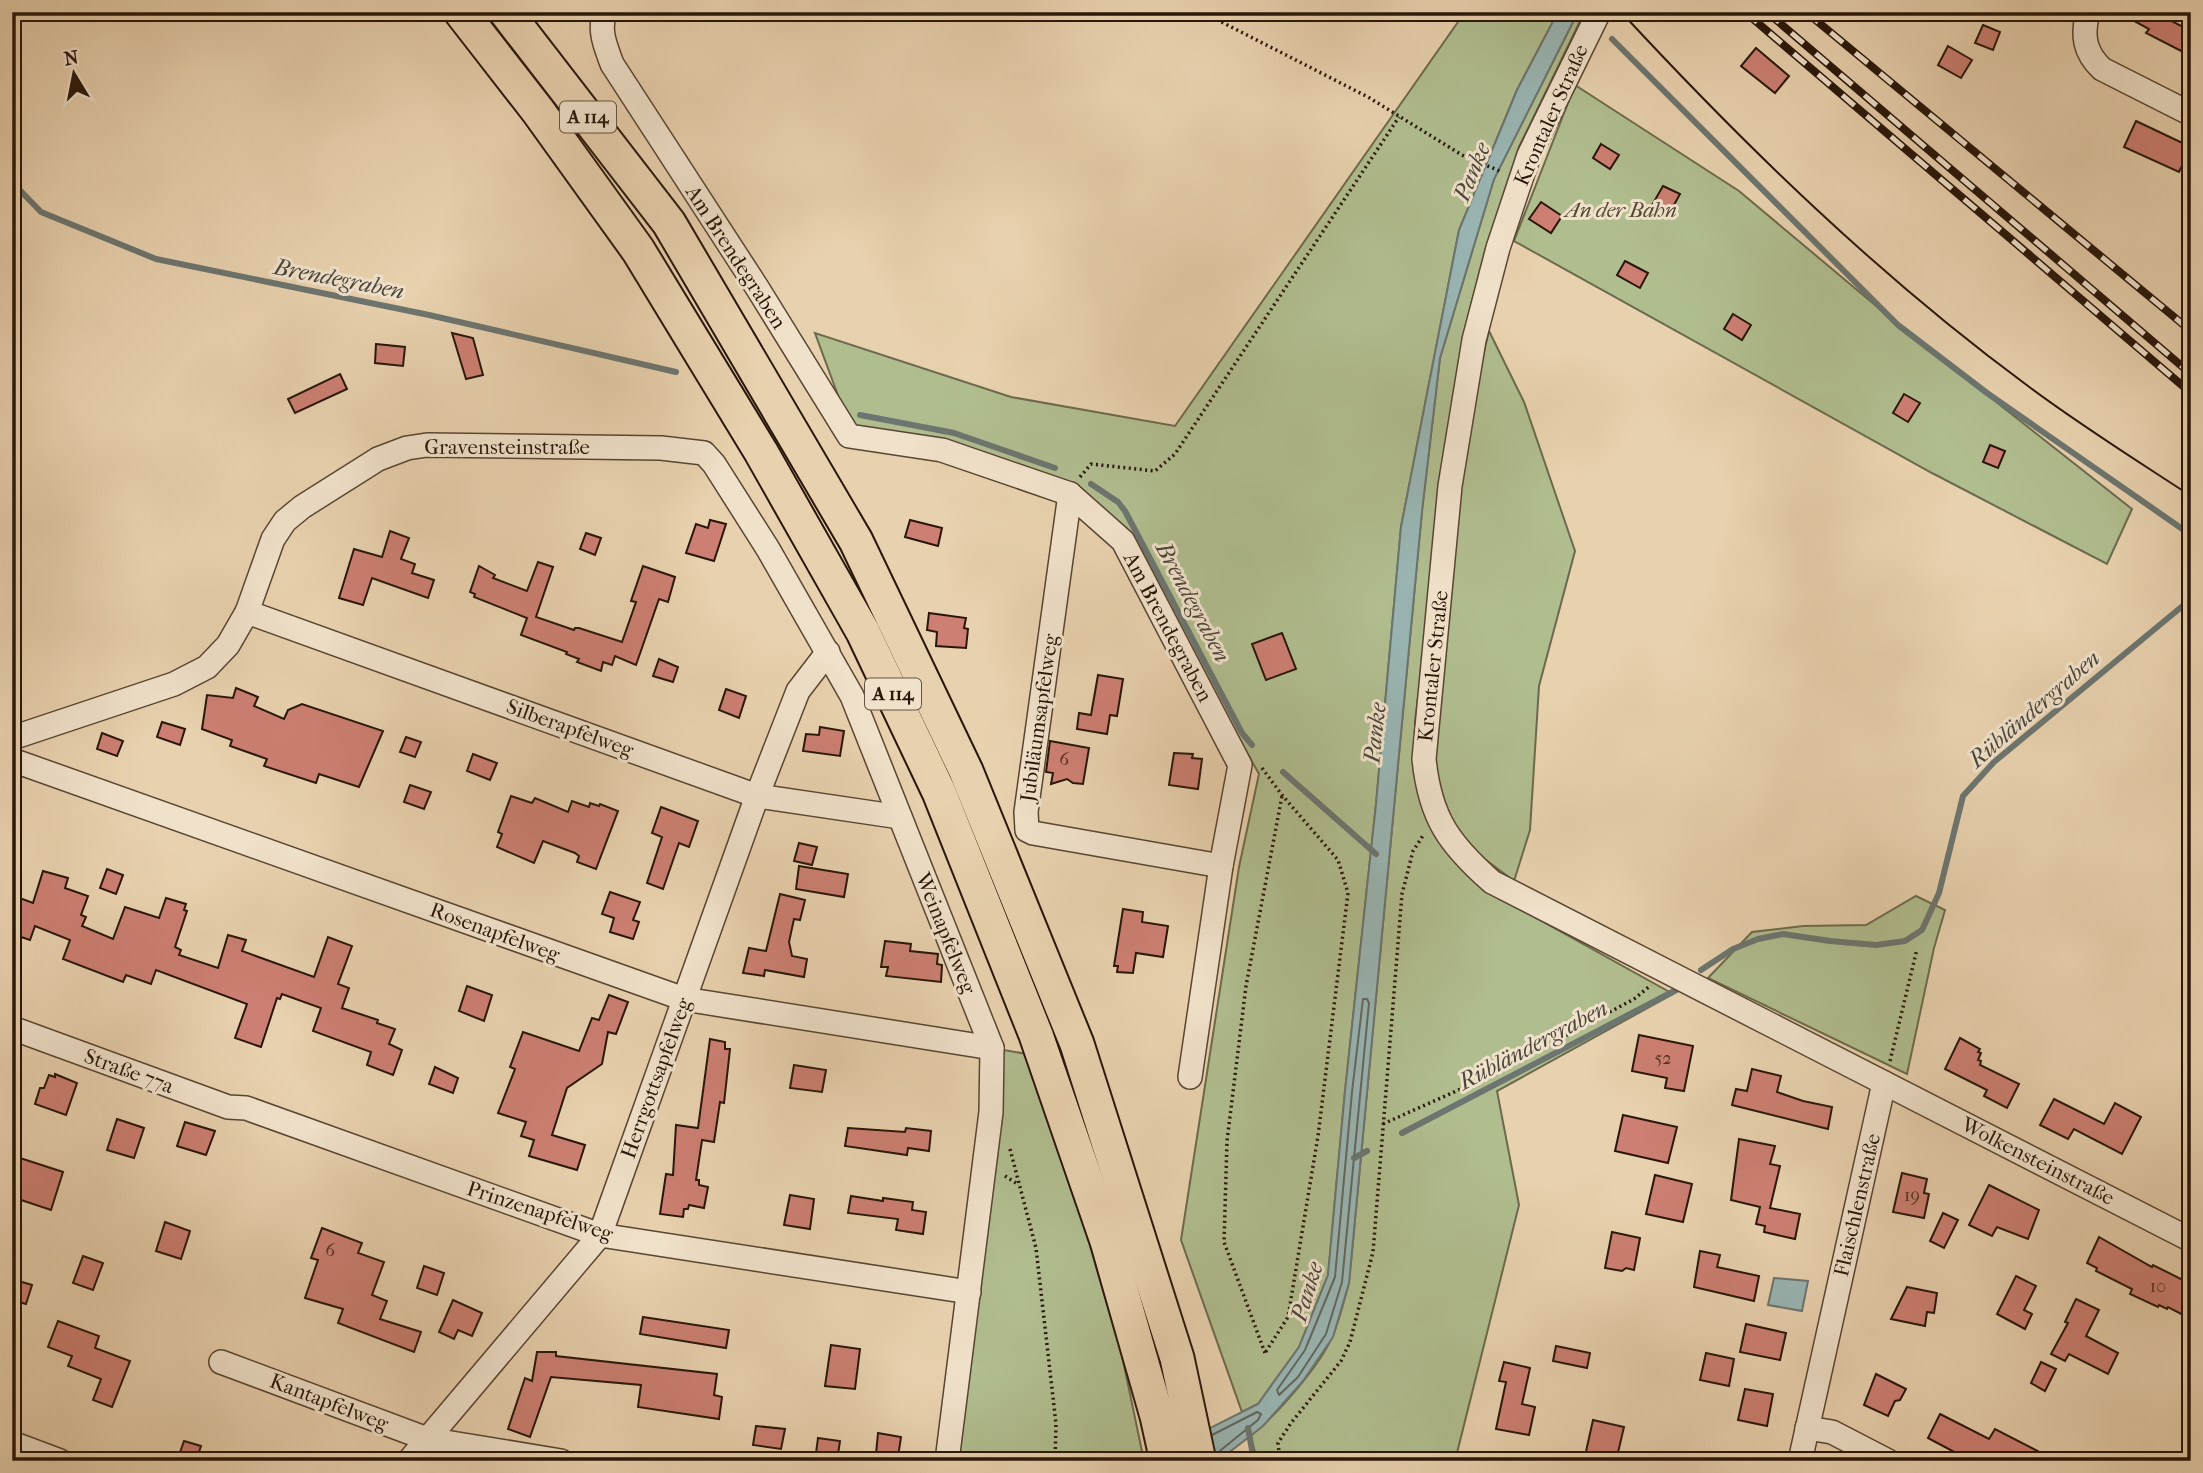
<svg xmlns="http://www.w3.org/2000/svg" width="2203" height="1473" font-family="'IM FELL French Canon',serif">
<rect width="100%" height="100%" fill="#e8d1ae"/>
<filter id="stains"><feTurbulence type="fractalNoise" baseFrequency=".00286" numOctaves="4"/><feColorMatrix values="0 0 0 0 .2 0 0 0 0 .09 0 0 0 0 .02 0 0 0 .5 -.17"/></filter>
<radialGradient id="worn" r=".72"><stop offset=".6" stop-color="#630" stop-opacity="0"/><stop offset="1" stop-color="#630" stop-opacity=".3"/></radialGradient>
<g fill="#b0bd8f" stroke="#6c6a4c" stroke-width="2">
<path d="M1465,12H1558L1517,90L1459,230L1401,527L1376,804L1345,1091L1328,1275L1299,1347L1258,1404L1242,1412L1181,1240L1239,867L1259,774L1127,537L1068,482L850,428L815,333L1011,397L1175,426Z"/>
<path d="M1578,12L1583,15L1519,147L1487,244L1463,336L1415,722V774L1435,831L1484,889L1673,994L1497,1091L1519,1205L1455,1461H1258L1250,1436C1275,1417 1321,1365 1333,1335C1340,1319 1344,1300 1349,1283L1422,511L1440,358L1494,179Z"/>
<path d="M1575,85L1739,191L1906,331L2132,509L2107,564L1932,473L1514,241Z"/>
<path d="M1489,331L1524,402L1575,551L1539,686L1530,830L1514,881L1478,854L1450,821L1433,760L1446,621L1470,410Z"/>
<path d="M1916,896L1945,910L1934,948L1907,1074L1708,978L1752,932L1803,926L1866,925Z"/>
<path d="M992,1048L1027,1054L1077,1202L1120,1346L1144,1461H947Z"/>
</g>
<g fill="#99b5b3" stroke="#6c756f" stroke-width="2">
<path d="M1558,12H1578L1494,179L1440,358L1422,511L1349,1283L1333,1337L1303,1381L1263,1426L1218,1461H1158L1212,1427L1258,1404L1299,1347L1328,1275L1345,1091L1376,804L1401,527L1459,230L1517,90Z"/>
<path d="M1774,1278L1808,1281L1802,1311L1768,1305Z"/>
</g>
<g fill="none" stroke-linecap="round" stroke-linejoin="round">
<g stroke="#61665e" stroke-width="2">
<path d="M1363,999H1367L1369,1003L1342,1282L1326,1334L1298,1377L1279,1395L1277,1390L1305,1350L1335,1277L1352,1092Z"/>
<path d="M1212,1435L1257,1412L1261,1414L1258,1420L1216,1454"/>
</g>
<g stroke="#6c756f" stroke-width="6">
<path d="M1612,39L1898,325L1987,393L2191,535"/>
<path d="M12,182L41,212L156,259L429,315L676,372"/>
<path d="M860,415L954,433L1055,468"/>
<path d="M1091,484L1118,502L1125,511L1242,733L1252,745"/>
<path d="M1283,772L1376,854"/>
<path d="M1701,970L1733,949L1758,939L1783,934L1830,941L1876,945L1905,941L1922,930L1939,893L1963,796L1994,762L2191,599"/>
<path d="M1402,1133L1680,988"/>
<path d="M1354,1158L1367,1151"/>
<path d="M1248,1428L1254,1461"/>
</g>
</g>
<g fill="#cc7f72" stroke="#291609" stroke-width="2">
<path d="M2118,12H2167L2164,17L2191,31V56L2146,33L2149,29Z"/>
<path d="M1983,25L2000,32L1993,50L1975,43Z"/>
<path d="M1948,46L1972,60L1961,78L1938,65Z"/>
<path d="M1756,48L1789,76L1775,93L1741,66Z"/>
<path d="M2136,121L2191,147L2179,172L2124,147Z"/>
<path d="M1601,144L1619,155L1610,169L1593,158Z"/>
<path d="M1663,186L1680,194L1669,214L1652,205Z"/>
<path d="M1541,202L1562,216L1551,233L1529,219Z"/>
<path d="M1625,261L1648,273L1640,288L1617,275Z"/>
<path d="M1733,314L1751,325L1742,340L1724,329Z"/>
<path d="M452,333L473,338L483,375L466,379Z"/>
<path d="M376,344L405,347L403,366L375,363Z"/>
<path d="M340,374L347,389L295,413L288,399Z"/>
<path d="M1904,394L1920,403L1908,422L1893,413Z"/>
<path d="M1990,445L2005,451L1998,468L1983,462Z"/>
<path d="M710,520L726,524L714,561L686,553L696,524L708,528Z"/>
<path d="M910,520L942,528L938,546L905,537Z"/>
<path d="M390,531L409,538L401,559L415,564L412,573L434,580L428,598L372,578L363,605L339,598L354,549L382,557Z"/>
<path d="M586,533L601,538L595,555L580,549Z"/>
<path d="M538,562L553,567L536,617L574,630L575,628H579L622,642L636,602L631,601L643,566L675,577L668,602L659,599L636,665L615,656L612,665L603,662L601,671L577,662L579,659L566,654L567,652L521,635L527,618L474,597L475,594L470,592L479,566L495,575L493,578L527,591Z"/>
<path d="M929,613L966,618L964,628L968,629L966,648L936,646L937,632L927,630Z"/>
<path d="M1282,633L1296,669L1266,680L1252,644Z"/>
<path d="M659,659L678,667L673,682L653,676Z"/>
<path d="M1098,675L1123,679L1117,716L1110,715L1107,734L1077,729L1079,713L1091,715Z"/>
<path d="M236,688L258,697L254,706L284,719L288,710L302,704L383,731L359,787L319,774L316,783L264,766L267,759L230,746L232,740L202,729L207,695L233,698Z"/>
<path d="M726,689L746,696L739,718L719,710Z"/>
<path d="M162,722L185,729L180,745L157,737Z"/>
<path d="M820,727L844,731L840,756L803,751L806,734L819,735Z"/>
<path d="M102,733L123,741L117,756L97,749Z"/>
<path d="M406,737L421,742L415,757L400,752Z"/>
<path d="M1050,741L1089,748L1083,784L1073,783L1067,779L1051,784L1053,773L1046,772Z"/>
<path d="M1174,753L1193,754L1192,758L1202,759L1198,789L1169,785Z"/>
<path d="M473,754L497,763L490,780L467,771Z"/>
<path d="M410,785L431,792L424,809L404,802Z"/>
<path d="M511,796L532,803L535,798L568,812L572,801L589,807L590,803L599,806L600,804L618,811L596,869L577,862L579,856L575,853L543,841L534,863L497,847L502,834L498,832Z"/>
<path d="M661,807L698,821L689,847L679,843L663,889L647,883L662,837L652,833Z"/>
<path d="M799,843L817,847L812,865L794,861Z"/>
<path d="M799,866L848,874L844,897L796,889Z"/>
<path d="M107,869L123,875L116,894L100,888Z"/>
<path d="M43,871L68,878L65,888L88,896L81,915L86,917L82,926L113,939L125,907L159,918L166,898L186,904L184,910L187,911L175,947L181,950L179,955L218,968L228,935L246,940L242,951L314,977L328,937L352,946L338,984L349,988L342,1008L378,1020L377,1023L395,1029L389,1044L402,1050L393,1075L367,1065L371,1052L313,1031L321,1008L282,994L280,999L277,998L261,1047L235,1038L247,1004L156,970L151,984L126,975L123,982L63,959L70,940L35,926L30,940L12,934V910L17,897L33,903Z"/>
<path d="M610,892L640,902L633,920L639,922L633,939L610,932L614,918L602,914Z"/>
<path d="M780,894L805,900L800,920L794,919L789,942L792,956L807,959L804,977L765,970L764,976L743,973L749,948L766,951Z"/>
<path d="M1123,909L1143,912L1142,922L1168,926L1163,957L1136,953L1133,973L1117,972L1118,966H1114Z"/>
<path d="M885,941L911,944L910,951L938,954L937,964L942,965L941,982L886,976L888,967H881Z"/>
<path d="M467,986L492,995L484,1021L459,1011Z"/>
<path d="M609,995L628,1002L616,1034L608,1032L602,1064L567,1088L552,1135L585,1145L577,1170L529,1156L534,1140L521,1136L526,1122L498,1113L515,1069L510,1067L523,1032L579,1051L592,1018L599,1020Z"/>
<path d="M1639,1035L1693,1046L1684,1091L1665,1088L1667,1078L1632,1071Z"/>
<path d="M1960,1038L1980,1049L1978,1052L1981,1053L1978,1060L1981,1061L1980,1065L2019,1084L2007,1108L1984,1096L1987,1090L1945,1069Z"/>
<path d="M710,1039L725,1042V1049H730L724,1103L720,1102L714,1142L702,1140L696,1180H699V1185L708,1187L704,1208L689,1205L688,1209H684L683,1217L660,1214L666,1174L673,1175L676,1125L698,1128Z"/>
<path d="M794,1065L826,1070L822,1092L790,1088Z"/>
<path d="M435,1067L458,1078L453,1093L429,1084Z"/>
<path d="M1752,1069L1781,1076L1777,1092L1803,1101L1832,1107L1828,1129L1732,1105L1736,1089L1747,1091Z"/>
<path d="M55,1074L77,1083L66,1115L35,1104L40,1088H44L49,1075L55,1077Z"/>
<path d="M2054,1099L2104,1124L2115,1103L2141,1117L2122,1154L2074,1129L2068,1139L2040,1125Z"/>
<path d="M1623,1115L1677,1127L1668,1163L1615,1151Z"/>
<path d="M117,1119L144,1128L134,1158L107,1150Z"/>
<path d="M185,1122L215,1131L206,1155L177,1146Z"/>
<path d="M848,1128L905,1132L906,1128L931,1131L929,1151L908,1148L907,1155L845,1146Z"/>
<path d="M1739,1139L1775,1146L1770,1164L1780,1166L1770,1208L1800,1214L1795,1239L1764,1232L1765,1226L1756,1224L1760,1207L1731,1200Z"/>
<path d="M20,1158L63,1172L51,1210L12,1197V1181Z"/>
<path d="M1902,1173L1927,1179L1924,1193L1929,1194L1924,1218L1893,1212Z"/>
<path d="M1655,1175L1692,1184L1683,1222L1646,1214Z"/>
<path d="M1989,1185L2039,1210L2028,1239L1997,1227L1992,1236L1969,1225Z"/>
<path d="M790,1195L814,1199L810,1229L784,1225Z"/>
<path d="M851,1196L883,1201V1198L913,1202L912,1210L926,1212L923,1234L896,1230L898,1219L848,1213Z"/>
<path d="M1943,1213L1958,1220L1944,1248L1930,1241Z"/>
<path d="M165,1222L190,1231L181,1259L156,1251Z"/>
<path d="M322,1228L362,1243L358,1253L384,1262L372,1295L387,1301L380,1319L421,1332L414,1352L338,1323L343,1309L305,1298L318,1260L311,1258Z"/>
<path d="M1612,1232L1640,1238L1634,1270L1626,1268L1622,1271L1605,1268Z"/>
<path d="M2099,1237L2152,1267L2153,1265L2191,1284V1319L2168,1307L2167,1309L2159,1305L2158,1307L2130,1294L2132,1289L2096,1271L2097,1268L2087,1263Z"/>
<path d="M1700,1251L1720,1255L1717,1267L1759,1276L1754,1301L1694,1287Z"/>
<path d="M83,1256L103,1263L93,1290L73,1283Z"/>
<path d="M424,1266L444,1273L437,1295L417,1288Z"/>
<path d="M2016,1276L2036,1286L2024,1310L2032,1314L2025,1329L1997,1314Z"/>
<path d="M12,1279L32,1285L26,1304L12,1300Z"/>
<path d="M1907,1287L1937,1293L1934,1313L1927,1312L1925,1326L1891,1319Z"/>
<path d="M2076,1299L2099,1310L2086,1336L2118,1353L2108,1374L2069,1354L2065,1361L2051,1354L2068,1323L2065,1322Z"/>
<path d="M453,1300L482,1313L472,1336L458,1330L454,1339L439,1332Z"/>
<path d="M643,1317L729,1330L726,1348L640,1334Z"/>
<path d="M58,1321L99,1336L95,1348L130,1361L112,1407L93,1400L101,1379L68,1366L72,1356L48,1347Z"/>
<path d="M1746,1324L1786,1333L1780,1360L1740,1352Z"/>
<path d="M831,1345L860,1349L855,1389L825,1386Z"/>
<path d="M1556,1346L1590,1353L1587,1368L1553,1361Z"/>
<path d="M537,1352H556V1356L717,1374L714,1395L722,1397L719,1419L638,1407L641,1385L551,1377L530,1437L508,1429L525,1378L532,1381Z"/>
<path d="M1706,1353L1734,1359L1729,1386L1700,1380Z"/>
<path d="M1504,1362L1530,1368L1522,1404L1535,1407L1529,1435L1496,1429L1506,1382L1499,1381Z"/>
<path d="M2041,1362L2056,1369L2045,1391L2031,1383Z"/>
<path d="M1876,1374L1906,1389L1900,1400L1895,1401L1888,1416L1864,1405Z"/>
<path d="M1745,1389L1773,1394L1767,1426L1738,1420Z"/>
<path d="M1940,1414L1989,1439L1995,1429L2057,1461H1971L1928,1438Z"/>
<path d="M1593,1420L1624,1427L1616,1461H1596L1585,1456Z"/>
<path d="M756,1426L785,1429L781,1449L753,1445Z"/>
<path d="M878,1433L901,1437L898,1457L876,1454Z"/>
<path d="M818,1438L840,1441L837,1461H815Z"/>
<path d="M184,1441L201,1446L196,1461H177Z"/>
</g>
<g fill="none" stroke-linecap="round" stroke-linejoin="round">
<defs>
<g id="minor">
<path d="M605,12C598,31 606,47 612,64L758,289L849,436L942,450L1070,494L1123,541L1240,765L1221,866L1190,1077"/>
<path d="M1599,12L1529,155L1498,248L1474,340L1450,486L1424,759C1430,818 1449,844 1492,882L2191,1240"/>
<path d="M2088,12C2082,35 2084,52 2102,69L2191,114"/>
<path d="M1070,494L1026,812L1027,830L1033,833L1221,866"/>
<path d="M247,612L757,796L900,817"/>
<path d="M12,738L174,684L207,667L228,645L247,612L273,539L285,521L302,507L378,459L407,448L427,445L661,448L704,453L714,464L768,549L852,696L992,1048L991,1112L947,1461"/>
<path d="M12,760L684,999L992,1048"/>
<path d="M12,1028L228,1107L246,1108L600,1235L969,1292"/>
<path d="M221,1362L427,1439L561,1461"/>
<path d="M1807,1428L1832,1432L1888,1461"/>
<path d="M12,1443L60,1461"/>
<path d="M409,1461L600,1235L757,796L798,691L828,652"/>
<path d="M1800,1461L1884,1083"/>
</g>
<g id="highway">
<path d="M461,12L538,111L638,250L761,452L863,632L939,792L1036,1035L1107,1241L1157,1416L1167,1461"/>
<path d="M506,12L669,223L856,541L966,771L1077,1044L1177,1358L1199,1461"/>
</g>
</defs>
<use href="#minor" stroke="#594532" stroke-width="26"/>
<use href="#highway" stroke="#291609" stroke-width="37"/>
<g stroke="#291609" stroke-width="3.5" stroke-dasharray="2 3.5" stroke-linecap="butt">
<path d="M1202,12L1368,97L1462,155L1502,172"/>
<path d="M1080,477L1091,464L1155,471L1175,454L1399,117"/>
<path d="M1262,768L1282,795L1338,860L1348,893L1318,1136L1288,1317L1265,1353"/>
<path d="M1890,1061L1917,949"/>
<path d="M1383,1124L1494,1074L1634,999L1651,985"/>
<path d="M1010,1149L1036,1248L1056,1424L1055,1461"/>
<path d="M1005,1176L1019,1185"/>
<path d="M1265,1353L1224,1242L1227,1141L1246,986L1282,796"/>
<path d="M1280,1461L1278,1443L1291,1423L1341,1361L1350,1342L1373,1252L1402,894L1413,851L1424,834"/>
</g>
<use href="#minor" stroke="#f0e1ca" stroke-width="23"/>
<use href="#highway" stroke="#e8d1ae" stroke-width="33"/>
<path stroke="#291609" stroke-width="2" d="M1621,12C1746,147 1880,277 2028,386C2080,425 2136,460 2191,496"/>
<defs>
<g id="rail">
<path d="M1745,12L2191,393"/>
<path d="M1767,12L2191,374"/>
<path d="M1806,12L2191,331"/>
</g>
</defs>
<use href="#rail" stroke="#291609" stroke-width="8"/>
<use href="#rail" stroke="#f0e1ca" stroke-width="5" stroke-dasharray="16" stroke-linecap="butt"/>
</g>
<g text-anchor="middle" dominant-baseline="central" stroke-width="6" stroke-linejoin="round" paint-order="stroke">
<g font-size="18" fill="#523023">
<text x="1064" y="759">6</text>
<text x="1663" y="1058">52</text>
<text x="1912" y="1195">19</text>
<text x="330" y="1250">6</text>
<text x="2158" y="1286">10</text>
</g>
<g fill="#f0e1ca" stroke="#655343" stroke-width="2">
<rect x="560" y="101.5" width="56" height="31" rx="5"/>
<rect x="865" y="678.5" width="56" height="31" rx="5"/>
</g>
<g font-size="19" font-weight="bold" fill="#291609">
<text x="588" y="117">A 114</text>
<text x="893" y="694">A 114</text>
</g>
<g font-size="21" fill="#291609" stroke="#f0e1ca">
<text transform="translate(1551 115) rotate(-66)">Krontaler Straße</text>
<text transform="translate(736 257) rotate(57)">Am Brendegraben</text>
<text x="507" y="447">Gravensteinstraße</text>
<text transform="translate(1168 627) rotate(62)">Am Brendegraben</text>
<text transform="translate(1433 666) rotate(-84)">Krontaler Straße</text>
<text transform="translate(1039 718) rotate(-82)">Jubiläumsapfelweg</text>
<text transform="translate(570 728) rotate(20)">Silberapfelweg</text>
<text transform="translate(495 932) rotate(20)">Rosenapfelweg</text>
<text transform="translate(946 933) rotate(68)">Weinapfelweg</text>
<text transform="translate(129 1071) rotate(20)">Straße 77a</text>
<text transform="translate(656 1078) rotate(-70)">Herrgottsapfelweg</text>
<text transform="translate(2038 1161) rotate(27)">Wolkensteinstraße</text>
<text transform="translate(1857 1205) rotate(-77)">Flaischlenstraße</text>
<text transform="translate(540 1211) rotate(18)">Prinzenapfelweg</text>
<text transform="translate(329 1402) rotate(21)">Kantapfelweg</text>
</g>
<g font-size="21" font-style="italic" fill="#524831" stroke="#f0e1ca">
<text x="1621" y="210">An der Bahn</text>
</g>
<g font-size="23" font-style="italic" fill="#4b463c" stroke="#f0e1ca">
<text transform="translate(1472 172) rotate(-68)">Panke</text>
<text transform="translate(339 279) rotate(11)">Brendegraben</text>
<text transform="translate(1193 602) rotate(62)">Brendegraben</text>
<text transform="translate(2034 709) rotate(-41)">Rübländergraben</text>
<text transform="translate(1375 733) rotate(-84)">Panke</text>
<text transform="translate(1533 1045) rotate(-28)">Rübländergraben</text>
<text transform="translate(1307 1292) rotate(-73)">Panke</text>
</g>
</g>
<rect width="2203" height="1473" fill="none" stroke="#e8d1ae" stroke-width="42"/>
<rect x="14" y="14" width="2175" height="1445" fill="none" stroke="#291609" stroke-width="3.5"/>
<rect x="21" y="21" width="2161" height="1431" fill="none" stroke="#291609" stroke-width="2"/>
<g transform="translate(74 74) rotate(350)" stroke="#f0e1ca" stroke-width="5" paint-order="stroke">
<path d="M0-5L12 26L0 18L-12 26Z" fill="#291609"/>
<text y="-10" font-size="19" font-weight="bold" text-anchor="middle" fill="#291609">N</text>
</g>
<rect width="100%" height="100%" filter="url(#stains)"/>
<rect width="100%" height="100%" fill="url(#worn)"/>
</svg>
